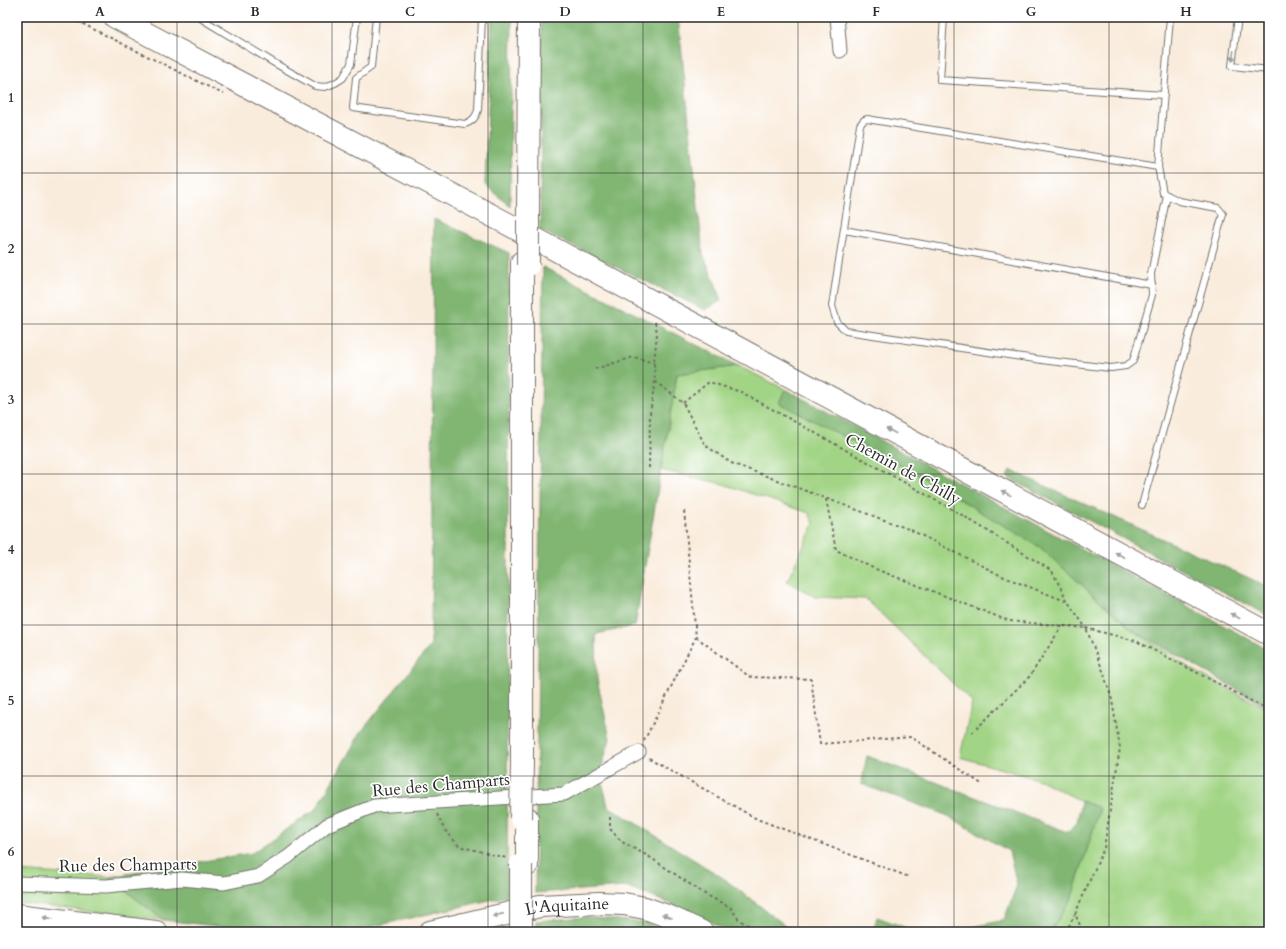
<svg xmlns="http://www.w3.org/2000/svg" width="1286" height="949" font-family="Cardo,serif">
<rect width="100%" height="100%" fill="#fff"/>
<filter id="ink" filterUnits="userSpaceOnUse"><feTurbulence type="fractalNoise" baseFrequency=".025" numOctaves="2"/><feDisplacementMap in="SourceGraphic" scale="8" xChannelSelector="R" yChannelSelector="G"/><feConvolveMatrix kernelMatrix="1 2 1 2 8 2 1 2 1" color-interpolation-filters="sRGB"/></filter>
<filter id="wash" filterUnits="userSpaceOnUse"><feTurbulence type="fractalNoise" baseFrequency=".012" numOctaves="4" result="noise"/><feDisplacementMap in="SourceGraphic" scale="16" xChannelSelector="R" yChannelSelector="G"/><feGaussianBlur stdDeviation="0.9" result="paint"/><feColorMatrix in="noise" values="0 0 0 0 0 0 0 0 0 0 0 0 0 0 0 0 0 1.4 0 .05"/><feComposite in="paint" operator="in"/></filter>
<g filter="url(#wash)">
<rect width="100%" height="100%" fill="#f9ecdc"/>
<g fill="#a1d484" stroke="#668058">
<path d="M738,366L785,389L780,403L924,478L1040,547L1131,629L1193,670L1252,701L1269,709V932H1050L1071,900L1100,808L1081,801L1040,780L960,757L972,702L866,599L815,597L787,581L814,524L809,513L723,484L661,470L677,374Z"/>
<path d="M17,871L109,877L163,920L17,903Z"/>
</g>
<g fill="#80b672" stroke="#56704e">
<path d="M492,17H512L510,206L485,185Z"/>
<path d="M542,17H678L703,254L722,300L705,310L540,230Z"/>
<path d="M434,219L509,253L507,896L349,932H268L163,920L109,877L252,853L316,809L361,732L431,645Z"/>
<path d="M543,267L738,366L677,374L635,626L596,634L597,679L610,739L600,773L608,806L723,878L794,932H729L688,910L625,887L535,893Z"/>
<path d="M785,389L1269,650V708L1131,629L1040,547L924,478L779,403Z"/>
<path d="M1010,470L1269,587V616L1007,477Z"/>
<path d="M867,756L1067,832L1077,823L1081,801L1100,808L1071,900L1050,932H951L1004,920L1017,885L1009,851L946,815L861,784Z"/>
<path d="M587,917L647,923L664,932H536V921Z"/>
<path d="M877,917L917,932H873Z"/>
</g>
</g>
<g filter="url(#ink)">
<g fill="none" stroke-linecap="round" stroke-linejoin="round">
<defs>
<g id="lane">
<path d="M202,17V19L276,64L315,86L325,87L335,83L343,78L351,64L357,17"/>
<path d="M376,17L371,67L356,78L353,108L465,124C473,121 476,117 478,110L482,17"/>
<path d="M944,17L940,80L1164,95"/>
<path d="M1238,17L1232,66L1269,70"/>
<path d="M1158,167L867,119L864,120L860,125L832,306L837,322L846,331L1049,361L1111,368L1126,366L1133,361L1152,295L1151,274L1167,195"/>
<path d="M844,230L1152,285"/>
<path d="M1142,505L1223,214L1218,208L1179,201L1163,193L1158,167L1170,17"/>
</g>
<g id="street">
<path d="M837,17L840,51"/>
<path d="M17,883L106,886L182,879L224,883L258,876L288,857L327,825L374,806L564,794L639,752"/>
</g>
<g id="highway">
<path d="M115,17L506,223L1269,634"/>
<path d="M528,219L529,17"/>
<path d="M522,760V262"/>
<path d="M527,865V818"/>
<path d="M17,915L156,932"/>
<path id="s1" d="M430,932L540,906L599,903L624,904L645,908L670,917L702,932"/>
</g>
</defs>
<use href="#lane" stroke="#736f69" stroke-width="8"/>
<use href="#street" stroke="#736f69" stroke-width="15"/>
<use href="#highway" stroke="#736f69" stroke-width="24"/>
<g stroke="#736f69" stroke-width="2" stroke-dasharray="3 3" stroke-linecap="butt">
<path d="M66,17L81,23L223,94"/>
<path d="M655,322L657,333L654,363L655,381L683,403L705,445L731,463L911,530L1004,577L1068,602"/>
<path d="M595,369L634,357L654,363"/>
<path d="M683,403L709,382L741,392L902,481L962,515L1052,571L1068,602L1086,628L1136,641L1269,710"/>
<path d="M649,468L650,414L655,381"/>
<path d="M826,499L836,550L873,568L1009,621L1086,628L1103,671L1112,700L1120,748L1104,848L1075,914L1083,932"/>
<path d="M696,637L750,677L811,679L820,744L911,737L983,785"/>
<path d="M972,733L1030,676L1062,626"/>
<path d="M644,741L696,637L684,510"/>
<path d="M649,758L757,819L909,877"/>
<path d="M437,814L444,829L459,846L506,858"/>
<path d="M610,817V829L622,842L648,856L703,893L731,908L739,920L760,932"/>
<path d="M1066,932L1075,914"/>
</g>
<use href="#lane" stroke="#fff" stroke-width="6"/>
<use href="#street" stroke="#fff" stroke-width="13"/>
<use href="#highway" stroke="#fff" stroke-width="22"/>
<defs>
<g id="highway-bridge">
<path d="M528,219V265"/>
<path d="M521,818L522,760"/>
<path d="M521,932V865"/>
</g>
</defs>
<use href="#highway-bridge" stroke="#736f69" stroke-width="24" stroke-linecap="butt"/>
<use href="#highway-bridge" stroke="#fff" stroke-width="22"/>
</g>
<defs><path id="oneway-solid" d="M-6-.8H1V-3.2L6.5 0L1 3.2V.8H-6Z"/></defs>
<g fill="#a0a0a0">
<use href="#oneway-solid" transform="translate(1233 56) rotate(97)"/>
<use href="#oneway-solid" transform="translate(891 431) rotate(-152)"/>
<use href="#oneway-solid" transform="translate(1006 493) rotate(-152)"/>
<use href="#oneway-solid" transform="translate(1120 555) rotate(-152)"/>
<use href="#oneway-solid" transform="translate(1235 616) rotate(-152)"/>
<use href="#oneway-solid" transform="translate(498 915) rotate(167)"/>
<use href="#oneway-solid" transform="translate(667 916) rotate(-159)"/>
<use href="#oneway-solid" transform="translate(48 918) rotate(-173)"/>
</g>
</g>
<path fill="none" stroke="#2b2b2b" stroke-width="1" stroke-opacity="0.55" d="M177,17V932M332,17V932M488,17V932M643,17V932M798,17V932M954,17V932M1109,17V932M17,173H1269M17,324H1269M17,474H1269M17,625H1269M17,776H1269"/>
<g text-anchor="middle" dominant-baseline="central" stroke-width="3.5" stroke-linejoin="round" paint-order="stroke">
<g font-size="17" fill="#2b2b2b" stroke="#fff">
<text transform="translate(903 469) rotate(29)">Chemin de Chilly</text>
<text transform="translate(441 785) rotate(-5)">Rue des Champarts</text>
<text transform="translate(128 865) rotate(-1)">Rue des Champarts</text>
<text stroke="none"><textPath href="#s1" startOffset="140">L'Aquitaine</textPath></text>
</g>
</g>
<rect width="1286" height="949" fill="none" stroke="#fff" stroke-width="44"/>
<rect x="22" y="22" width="1242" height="905" fill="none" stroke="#2b2b2b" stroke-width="1.5"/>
<g font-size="13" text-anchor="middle" font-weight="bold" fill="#2b2b2b">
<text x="100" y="16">A</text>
<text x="255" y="16">B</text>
<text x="410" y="16">C</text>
<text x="565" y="16">D</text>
<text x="721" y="16">E</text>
<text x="876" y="16">F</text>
<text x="1031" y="16">G</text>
<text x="1186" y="16">H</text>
<text x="11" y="102">1</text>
<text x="11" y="253">2</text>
<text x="11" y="404">3</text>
<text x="11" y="554">4</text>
<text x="11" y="705">5</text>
<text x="11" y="856">6</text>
</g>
</svg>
